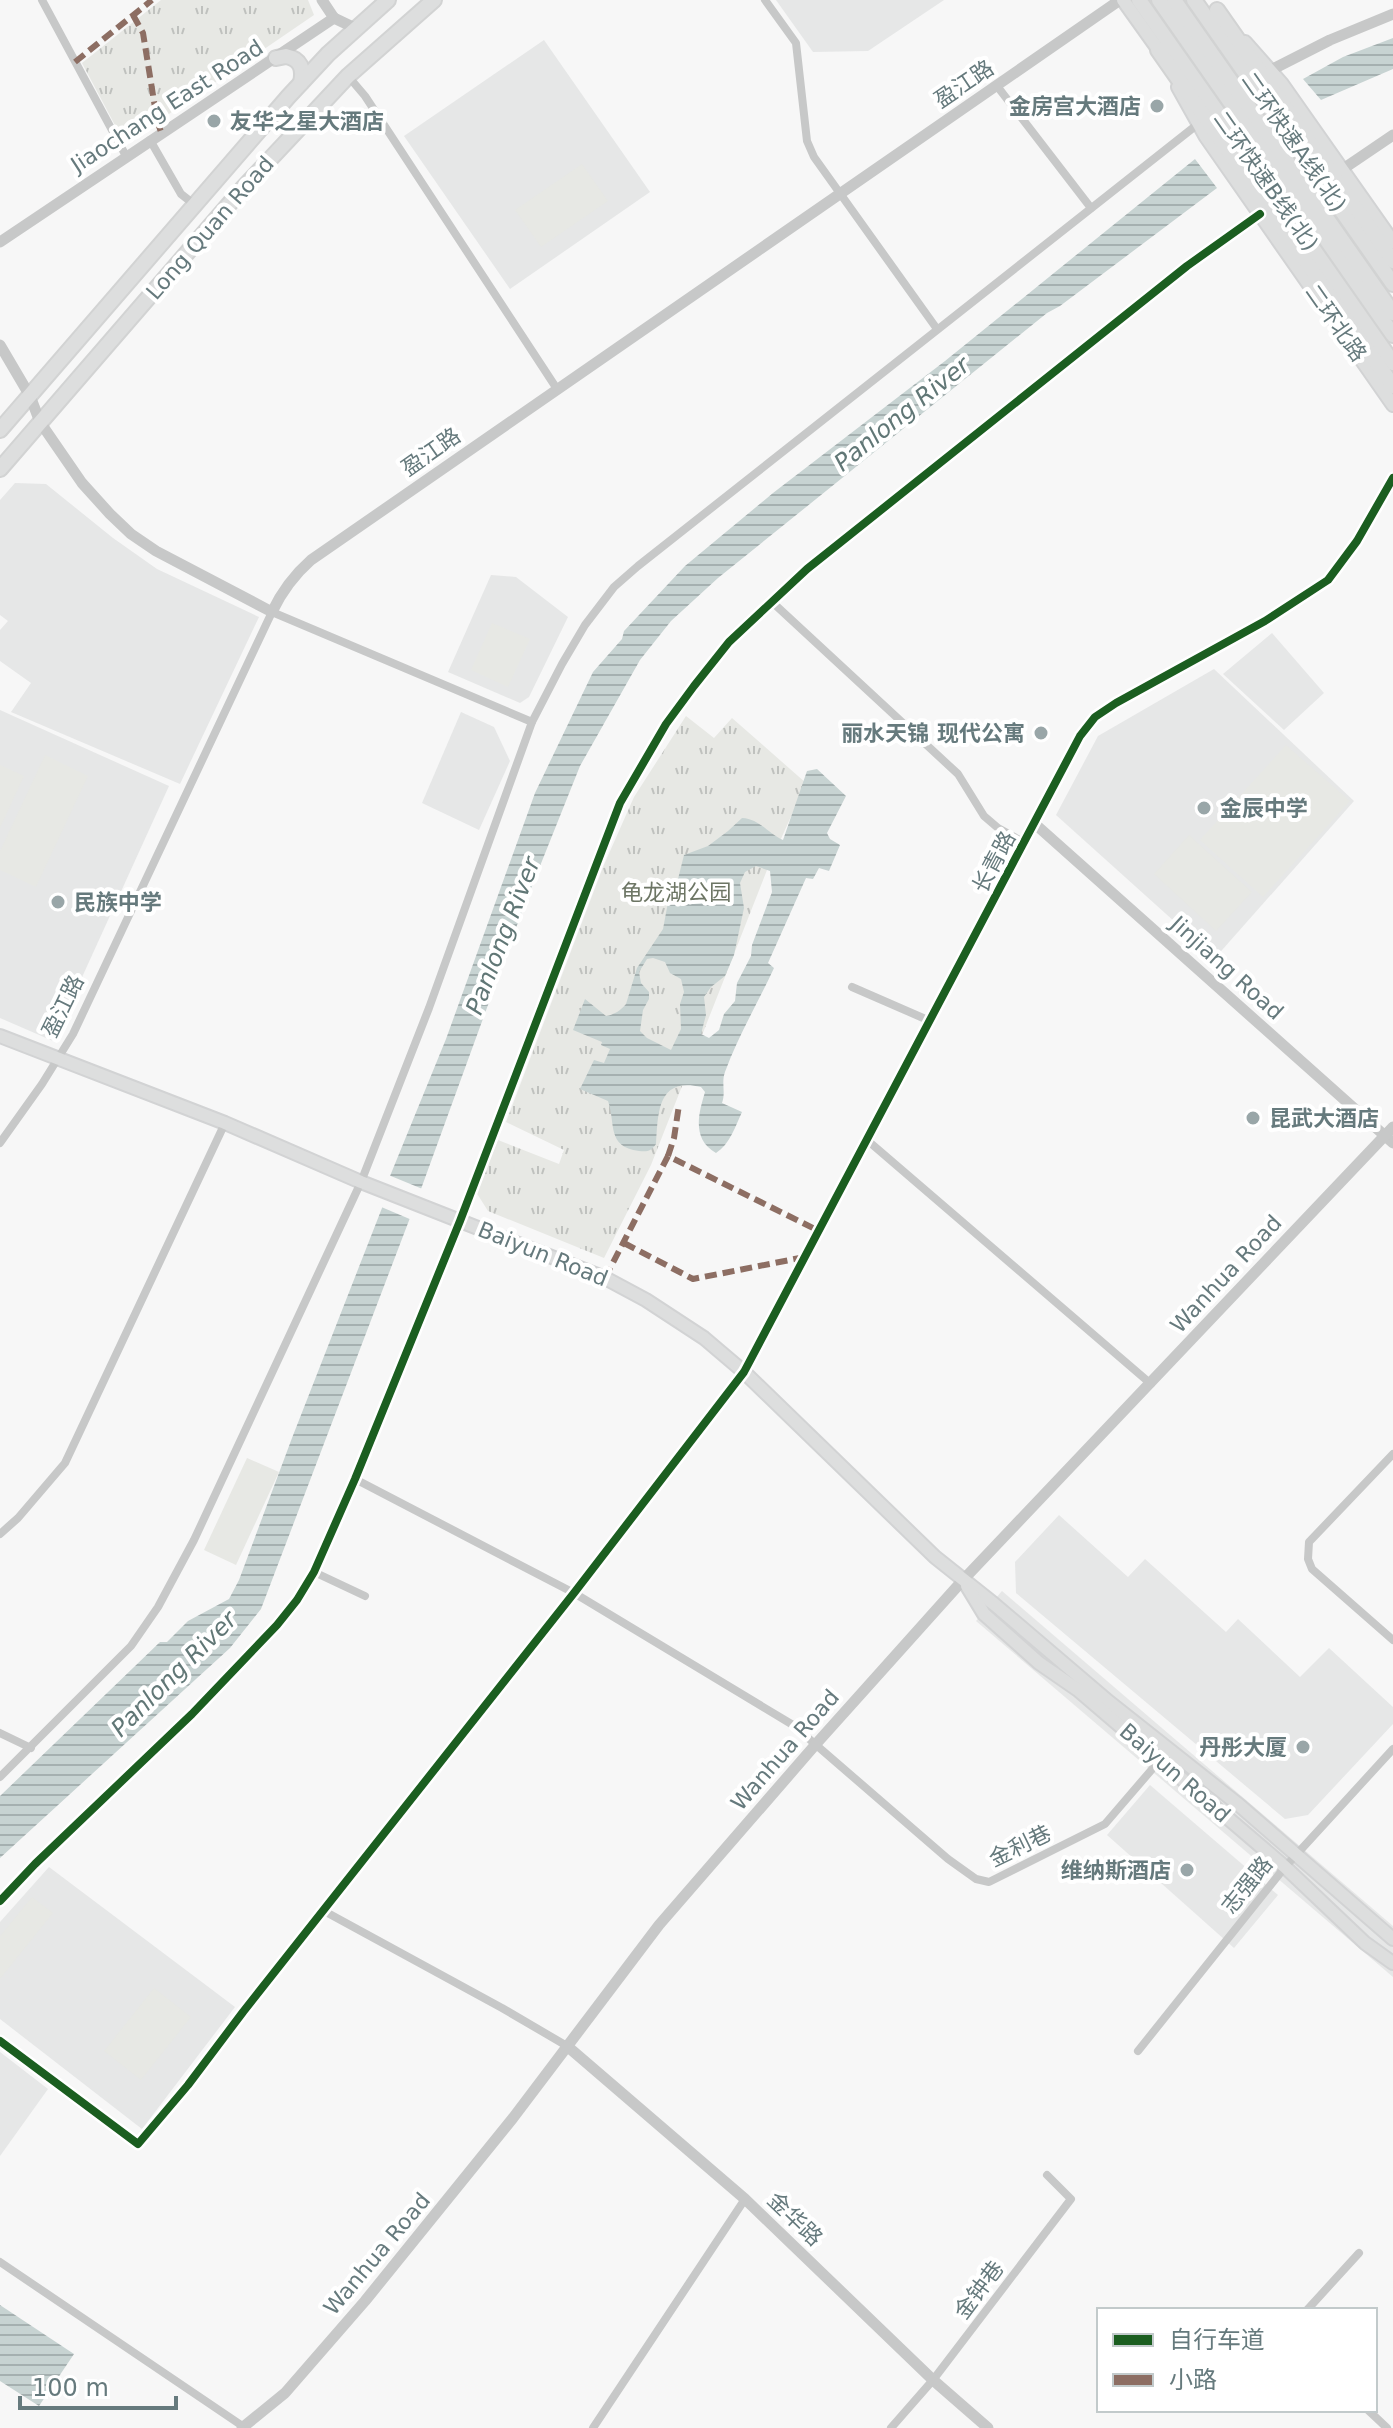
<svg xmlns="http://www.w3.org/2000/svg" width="1393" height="2428" font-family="'DejaVu Sans','Noto Sans SC',sans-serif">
<defs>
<pattern id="grass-tufts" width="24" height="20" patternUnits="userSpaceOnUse" patternTransform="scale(2)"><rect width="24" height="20" fill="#e7e8e4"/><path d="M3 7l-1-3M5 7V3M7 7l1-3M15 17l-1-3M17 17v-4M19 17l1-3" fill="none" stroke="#bfc1be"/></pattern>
<pattern id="water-rules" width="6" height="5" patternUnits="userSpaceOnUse" patternTransform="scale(2)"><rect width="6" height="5" fill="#c7d3d2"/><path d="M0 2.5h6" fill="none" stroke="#a5b0b0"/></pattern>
</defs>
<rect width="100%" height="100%" fill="#f7f7f7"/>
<g fill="#e6e7e7">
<path d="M776,0H944L868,51L813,52Z"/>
<path d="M544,40L650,192L510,289L404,136Z"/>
<path d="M15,483L46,484L113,538L157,569L259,617L180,784L11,712L31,683L0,661V630L8,621L0,615V500Z"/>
<path d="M491,575L516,577L568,617L529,697L520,703L448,672Z"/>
<path d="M1272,633L1324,693L1284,730L1223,674Z"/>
<path d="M1214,669L1354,801L1215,958L1056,815L1098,736Z"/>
<path d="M0,710L169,786L53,1041L0,1018Z"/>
<path d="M461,712L494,727L510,761L479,830L422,803Z"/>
<path d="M1059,1515L1128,1577L1145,1559L1226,1632L1238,1619L1300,1677L1329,1648L1393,1707V1724L1308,1815L1285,1819L1016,1593L1015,1562Z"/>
<path d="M1002,1591L1393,1926V1977L976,1621Z"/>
<path d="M1150,1785L1278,1895L1234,1948L1107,1835Z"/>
<path d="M49,1867L235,2007L142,2129L0,2019V1922Z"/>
<path d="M0,2052L48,2089L0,2156Z"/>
</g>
<g fill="url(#grass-tufts)">
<path d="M161,0H308L314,15L125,144L82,63Z"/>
<path d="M686,716L714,738L732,718L806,783L767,870L651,1165L604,1258L488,1211L476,1192L498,1140L559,1164L564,1150L506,1122L603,867L634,797Z"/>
</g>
<g fill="#e7e8e4">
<path d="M582,164L608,201L541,247L515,210Z"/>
<path d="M492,623L530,639L508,687L471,670Z"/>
<path d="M1286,745L1350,801L1263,897L1200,840Z"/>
<path d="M45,755L88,776L36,887L0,870V851Z"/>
<path d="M0,765L24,776L0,828Z"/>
<path d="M1189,835L1252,892L1216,931L1154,874Z"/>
<path d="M247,1458L279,1472L236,1565L204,1550Z"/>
<path d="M32,1897L53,1913L0,1979V1936Z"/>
<path d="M154,1988L191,2017L141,2080L104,2051Z"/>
</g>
<g fill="url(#water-rules)" fill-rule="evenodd">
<path d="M1393,38V69L1321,100L1303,79L1343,57Z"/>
<path d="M1195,159L1217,188L1060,306L1047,313L718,578L671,621L640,660L580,766L524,906L421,1189L261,1609L230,1648L0,1858V1796L160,1642H167L188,1621L229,1599L239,1580L292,1438L382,1208L390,1176L446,1039L535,793L593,672L622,639L624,631L685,566L773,493L945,361Z"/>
<path d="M817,769L846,796L827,833L830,839L840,845L829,871L819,868L813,879L806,878L768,963L774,968C758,1003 738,1036 725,1072C721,1083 726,1092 722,1103L742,1112C735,1127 730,1144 716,1153C692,1139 698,1115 705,1092L701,1087C658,1077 658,1111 656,1144C651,1151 648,1152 639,1151C606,1147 616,1123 608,1101L580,1089L594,1060L604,1063L610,1049L601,1045L602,1042L573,1030L585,999L606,1016C614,1015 621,1010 626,1004L637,968L663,929L669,897L675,891L684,855L708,846L728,831L742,818C760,819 767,833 783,840L807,771ZM756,866L770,871L772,892L752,945L751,956L737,983L735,1001L724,1014L719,1030L709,1038L701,1034L706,1015L704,997L711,987L725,976L734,955L744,908L740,883L745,872ZM653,958L665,962L670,973L681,979L684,992L680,1004L681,1029L671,1050L647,1038L640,1031L643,1010L649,999V992L641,983L639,972L647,959Z"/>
<path d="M0,2305L74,2354L39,2406L0,2381Z"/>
</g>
<path fill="#f7f7f7" d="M386,1174L425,1190L412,1220L379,1206Z"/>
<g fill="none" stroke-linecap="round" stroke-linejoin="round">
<defs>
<g id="secondary">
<path d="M1123,0L1163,56"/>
<path d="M1245,42L1282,84L1393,242"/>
<path d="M1178,87L1206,137L1393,405"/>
<path d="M0,1036L225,1123L361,1182L605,1278L646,1300L704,1338L744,1372L935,1557L994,1604L1109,1702L1239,1805L1393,1939"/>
<path d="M967,1586L984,1614L1039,1663L1078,1690L1285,1867L1365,1943L1393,1963"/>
</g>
<g id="primary">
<path d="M1159,0L1393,335"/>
<path d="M1174,0L1393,313"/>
<path d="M276,58L286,56C301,59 304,69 301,83"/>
<path d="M0,430L288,97L328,54L388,0"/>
<path d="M0,469L244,187L348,76L434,0"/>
</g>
<g id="trunk">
<path d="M1139,0L1393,363"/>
<path d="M1194,0L1393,284"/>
<path d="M1217,10L1393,261"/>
<path d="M1158,50L1393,386"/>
</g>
</defs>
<use href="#secondary" stroke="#d2d3d4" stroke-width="16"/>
<use href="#primary" stroke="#d2d3d3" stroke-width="18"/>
<use href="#trunk" stroke="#d2d3d3" stroke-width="18"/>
<g stroke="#c7c8c8" stroke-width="8">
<path d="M42,0L126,156"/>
<path d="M765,0L796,43L807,141L814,157L937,329"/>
<path d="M348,76L365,96L557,389"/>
<path d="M997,86L1091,208"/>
<path d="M150,140L181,194L195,205"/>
<path d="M771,601L958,774L984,816L998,828L1025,843"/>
<path d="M852,987L930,1021"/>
<path d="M867,1140L1151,1384"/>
<path d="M0,1143L42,1084L73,1034L272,612L532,722"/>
<path d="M1393,1454L1309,1542L1308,1559L1312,1569L1393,1640"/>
<path d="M355,1479L574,1593L793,1725L948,1859L976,1879L989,1882L1105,1824L1160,1760"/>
<path d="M0,1534L18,1518L65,1463L225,1123"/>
<path d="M314,1572L365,1596"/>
<path d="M0,1733L31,1748"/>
<path d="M0,1777L131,1646L158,1607L194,1540L361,1182L429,1008L532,722L562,664L585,625L614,587L638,566L1198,124"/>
<path d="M0,1901L35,1864L192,1714L277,1625L297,1600L314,1572L355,1479L460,1221L620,803L666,724L694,686L729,642L807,569L1187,266L1260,214"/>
<path d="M324,1911L502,2008L567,2046"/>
<path d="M0,2041L138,2144L188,2085L243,2012L574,1593L744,1372L1080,736L1095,717L1116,703L1265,621L1328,580L1357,541L1393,478"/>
<path d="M1138,2051L1285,1867L1393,1749"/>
<path d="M0,2262L244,2427"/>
<path d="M1307,2310L1359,2253"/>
<path d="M1368,2410L1387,2428"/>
<path d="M593,2428L745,2199"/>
<path d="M891,2428L933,2380L1071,2199L1047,2175"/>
</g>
<g stroke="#c7c8c8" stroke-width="11">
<path d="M322,0L334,18"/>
<path d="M334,18L357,29"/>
<path d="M1271,70L1330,40L1393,14"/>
<path d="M1343,169L1393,135"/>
<path d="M0,242L334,18"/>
<path d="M0,345L30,396L40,422L82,483L110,514L131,534L156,551L272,612C282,591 294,575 311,560L1120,0"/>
<path d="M1035,824L1393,1143"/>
<path d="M567,2046L745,2199L933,2380L988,2428"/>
<path d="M242,2428L285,2393L365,2301L513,2118L659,1925L816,1744L963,1580L1393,1127"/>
</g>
<use href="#secondary" stroke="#dddede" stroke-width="12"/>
<use href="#primary" stroke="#dddede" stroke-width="14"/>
<use href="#trunk" stroke="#dddede" stroke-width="14"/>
<g stroke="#8d6e63" stroke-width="6" stroke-dasharray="12 6" stroke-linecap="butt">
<path d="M133,15L143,33L157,120L161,132"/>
<path d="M75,62L152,0"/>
<path d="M668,1156L674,1138L679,1105"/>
<path d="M624,1243L693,1279L805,1257"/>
<path d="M605,1278L668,1156L819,1231"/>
</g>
<defs>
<g id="cycleway">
<path d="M0,1901L35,1864L192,1714L277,1625L297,1600L314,1572L355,1479L460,1221L620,803L666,724L694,686L729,642L807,569L1187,266L1260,214"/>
<path d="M0,2041L138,2144L188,2085L243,2012L574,1593L744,1372L1080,736L1095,717L1116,703L1265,621L1328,580L1357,541L1393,478"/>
</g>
</defs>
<use href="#cycleway" stroke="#fff" stroke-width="13"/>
<use href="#cycleway" stroke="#1b5e20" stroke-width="8"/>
</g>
<g fill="#99a6a8" stroke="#fff" stroke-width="3">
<circle cx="1157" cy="106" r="8"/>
<circle cx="214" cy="121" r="8"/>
<circle cx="1041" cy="733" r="8"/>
<circle cx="1204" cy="808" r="8"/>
<circle cx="58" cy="902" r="8"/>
<circle cx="1253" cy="1118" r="8"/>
<circle cx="1303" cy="1747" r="8"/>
<circle cx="1187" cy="1870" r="8"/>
</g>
<g text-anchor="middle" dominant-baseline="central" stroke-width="8" stroke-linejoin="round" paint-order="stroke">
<g font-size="22" fill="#667a7d" stroke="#fff">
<text transform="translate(964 84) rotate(-34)">盈江路</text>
<text transform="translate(167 106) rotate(-33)">Jiaochang East Road</text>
<text transform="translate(1294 142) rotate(55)">二环快速A线(北)</text>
<text transform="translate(1266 181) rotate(55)">二环快速B线(北)</text>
<text transform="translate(210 228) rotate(-49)">Long Quan Road</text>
<text transform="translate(1336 323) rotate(55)">二环北路</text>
<text transform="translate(431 452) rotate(-35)">盈江路</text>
<text transform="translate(994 862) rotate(-62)">长青路</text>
<text transform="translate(1227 968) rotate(42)">Jinjiang Road</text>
<text transform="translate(63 1006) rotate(-64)">盈江路</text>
<text transform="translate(543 1254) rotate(22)">Baiyun Road</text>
<text transform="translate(1226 1274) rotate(-47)">Wanhua Road</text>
<text transform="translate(785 1750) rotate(-49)">Wanhua Road</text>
<text transform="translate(1175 1773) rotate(41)">Baiyun Road</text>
<text transform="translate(1020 1846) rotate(-26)">金利巷</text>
<text transform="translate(1247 1885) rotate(-51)">志强路</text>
<text transform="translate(795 2219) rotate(44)">金华路</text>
<text transform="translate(377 2254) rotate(-50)">Wanhua Road</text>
<text transform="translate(979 2290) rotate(-53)">金钟巷</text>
</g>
<g font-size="22" font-weight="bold" fill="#667a7d" stroke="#fff" text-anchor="end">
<text x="1141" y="106">金房宫大酒店</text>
<text x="230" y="121" text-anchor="start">友华之星大酒店</text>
<text x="1025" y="733">丽水天锦 现代公寓</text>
<text x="1220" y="808" text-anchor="start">金辰中学</text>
<text x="74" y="902" text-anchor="start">民族中学</text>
<text x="1269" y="1118" text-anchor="start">昆武大酒店</text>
<text x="1287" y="1747">丹彤大厦</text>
<text x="1171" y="1870">维纳斯酒店</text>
</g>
<g font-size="22" fill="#6d7665" stroke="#fff">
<text x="676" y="892">龟龙湖公园</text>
</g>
<g font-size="24" font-style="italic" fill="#617776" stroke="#fff">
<text transform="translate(902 414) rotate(-39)">Panlong River</text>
<text transform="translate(503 936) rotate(-69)">Panlong River</text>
<text transform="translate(174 1674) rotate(-45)">Panlong River</text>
</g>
</g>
<rect x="1097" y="2308" width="280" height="104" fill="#ffffff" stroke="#c2cacb" stroke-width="2"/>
<rect x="1113" y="2334" width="40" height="12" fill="#1b5e20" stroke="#c2cacb" stroke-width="2"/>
<text x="1169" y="2348" font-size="24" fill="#667a7d">自行车道</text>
<rect x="1113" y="2374" width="40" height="12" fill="#8d6e63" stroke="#c2cacb" stroke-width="2"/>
<text x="1169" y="2388" font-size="24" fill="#667a7d">小路</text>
<path d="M20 2396v12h156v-12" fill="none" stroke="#667a7d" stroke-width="4"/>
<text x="32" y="2396" font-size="24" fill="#667a7d" stroke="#ffffff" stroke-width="6" paint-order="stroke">100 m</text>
</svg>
